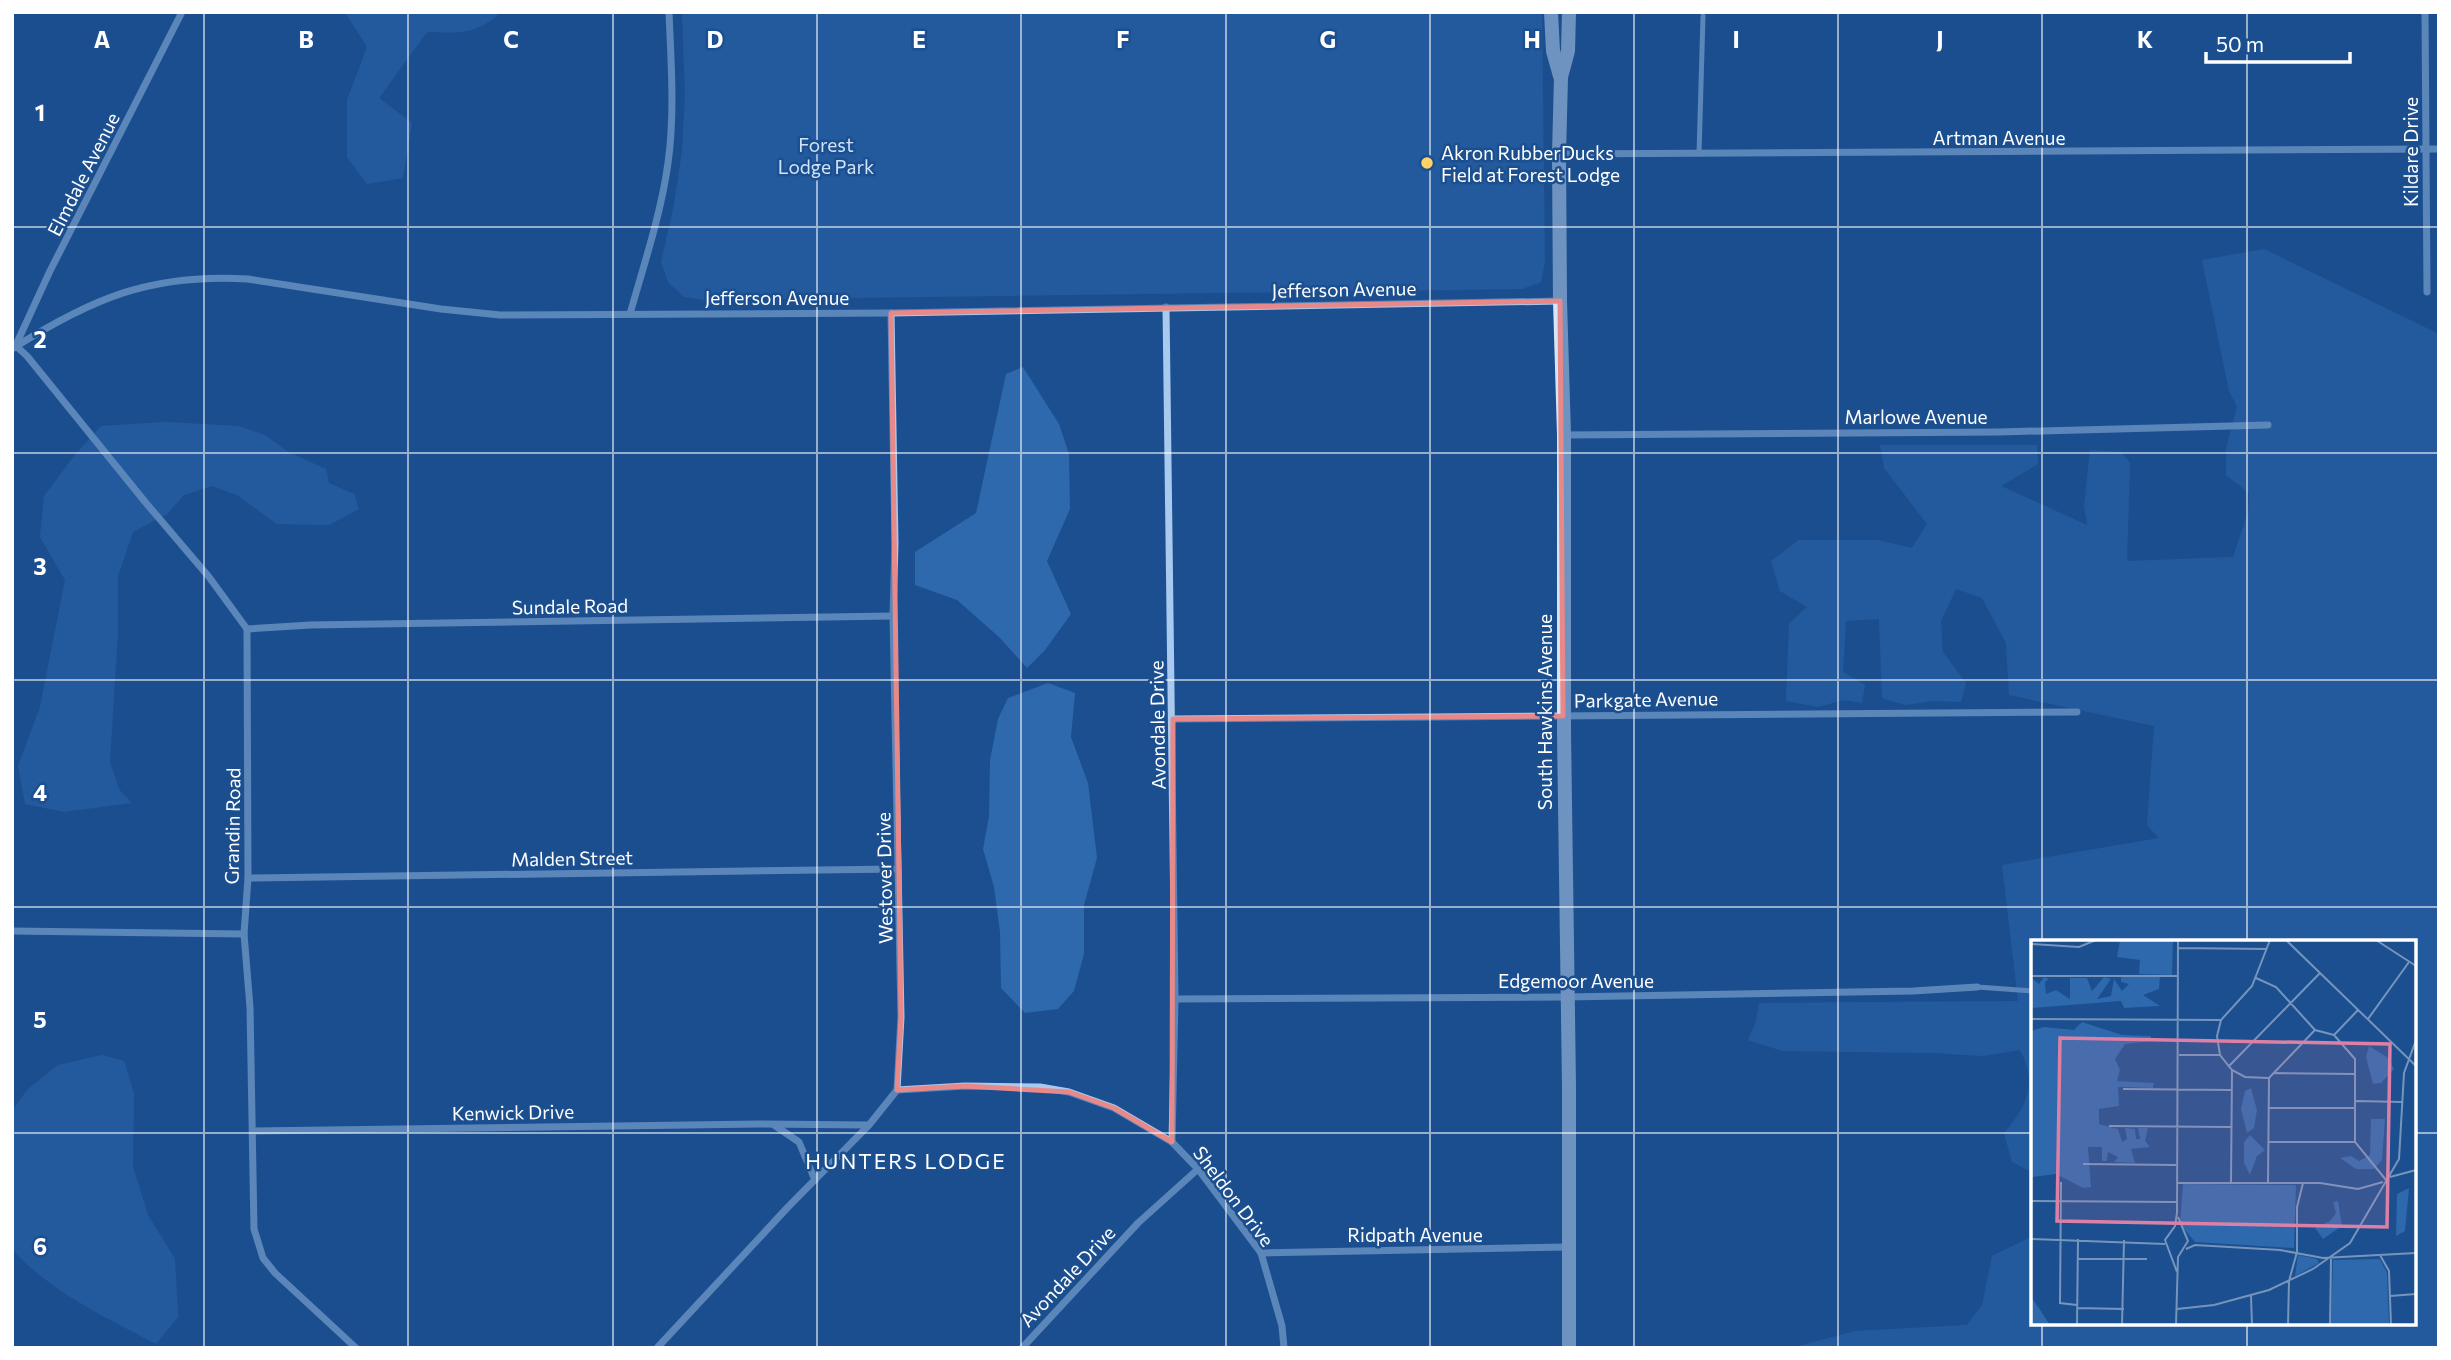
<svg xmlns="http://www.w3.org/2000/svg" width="2451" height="1360" font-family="Commissioner,sans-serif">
<rect width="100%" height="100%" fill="#1b4f8f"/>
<g fill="#2e69ad">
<path d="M345,12H501C477,35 458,33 427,32L379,98L412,123L403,178L367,184L347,157V100L367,47Z"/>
<path d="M682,12H1542L1545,262L1541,282L1522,289L704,300L684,297L668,282L661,262L674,205L682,151L685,95Z"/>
<path d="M2264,249L2439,334V1348H1791L1855,1331L1967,1325L1982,1305L1992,1256L2033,1236V1323H2414V942H2033V1173L2012,1162L2004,1133C2027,1107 2038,1084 2020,1050L1982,1056L1933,1053L1782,1051L1748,1040L1756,1021L1759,1003L2018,1001L2002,865L2159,838L2147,825L2154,726L2009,695L2006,643L1982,598L1956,589L1941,621L1943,652L1966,683L1961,702L1933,701L1905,705L1882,698L1879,619L1846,621L1843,672L1865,685L1862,703L1843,700L1818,707L1786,701L1789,624L1807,607L1780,591L1771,561L1799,540H1877L1912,548L1927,524L1884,468L1880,445H2037L2038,464L2001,486L2087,525L2084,506L2090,450L2121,452L2130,463L2127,561L2233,557L2248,513L2249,493L2226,475V449L2237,406L2229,391L2202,260Z"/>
<path d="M1023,367L1059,424L1069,454L1070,509L1047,561L1071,614L1045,650L1027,668L999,637L957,600L915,585V552L976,513L1006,374Z"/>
<path d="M165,422L239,426L265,435L288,452L326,469L329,483L354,494L359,509L329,525L277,524L237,495L212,486L184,495L167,514L133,532L118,576V631L110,762L119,789L131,803L64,812L25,804L18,766L40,707L65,580L40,537L44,496L74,456L101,426Z"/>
<path d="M1048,683L1075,693L1071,737L1088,783L1097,858L1084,905V954L1074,991L1058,1009L1025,1013L1001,988L1000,932L994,887L983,849L989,816L990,760L998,719L1008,698Z"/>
<path d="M102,1055L124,1061L134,1093L133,1167L148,1215L175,1259L178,1317L156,1344C107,1318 49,1291 12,1249V1111L27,1090L58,1065Z"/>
</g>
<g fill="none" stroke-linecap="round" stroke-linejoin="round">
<g stroke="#a9c9ee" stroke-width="5">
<path d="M1699,154L1703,16"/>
<path d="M1977,987L2033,991"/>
</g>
<g stroke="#a9c9ee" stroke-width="7">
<path d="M2425,12L2427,292"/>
<path d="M1560,154L2439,149"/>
<path d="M1166,307L1175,999L1172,1142"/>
<path d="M630,314C644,264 661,214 668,163C675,113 671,62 669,12"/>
<path d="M16,346L27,356L146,503L209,577L247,629L248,878L244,934L250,1007L254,1229L263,1258L275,1273L356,1348"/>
<path d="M15,347L50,271L182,12"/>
<path d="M12,349C92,298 152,273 248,279L441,309L500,315L891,313L1560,301"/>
<path d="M1564,435L1999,432L2268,425"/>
<path d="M247,629L310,625L893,616"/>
<path d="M1173,719L2077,712"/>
<path d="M248,878L897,869"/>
<path d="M12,931L244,934"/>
<path d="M1175,999L1566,997L1913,991L1977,987"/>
<path d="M897,1090L965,1086L1040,1087L1069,1092L1114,1108L1172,1142L1198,1169L1261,1253L1282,1326L1284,1348"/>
<path d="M774,1125L799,1142L815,1180"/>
<path d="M253,1131L758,1124L868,1125"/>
<path d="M1261,1253L1568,1247"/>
<path d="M657,1348L788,1207L869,1125L897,1090L901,1017L893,616L895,543L891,313"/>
<path d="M1022,1348L1138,1223L1198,1169"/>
</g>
<g stroke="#d6e6fa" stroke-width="14">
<path d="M1551,12L1553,51L1560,76"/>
<path d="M1569,12L1568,51L1561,77L1559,154L1560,301L1564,435V733L1569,1086V1348"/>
</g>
</g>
<path d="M0 0H2451V1360H0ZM1560,301L1563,716L1173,719L1172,1142L1114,1108L1069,1092L965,1086L897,1090L901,1017L891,313Z" fill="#1b4f8f" fill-opacity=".55" fill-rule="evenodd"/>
<path fill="none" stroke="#e88989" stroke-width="5" stroke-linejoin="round" d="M1560,301L1563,716L1173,719L1172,1142L1114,1108L1069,1092L965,1086L897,1090L901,1017L891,313Z"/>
<path fill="none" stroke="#fff" stroke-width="2" stroke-opacity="0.55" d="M204,12V1348M408,12V1348M613,12V1348M817,12V1348M1021,12V1348M1226,12V1348M1430,12V1348M1634,12V1348M1838,12V1348M2042,12V942M2247,12V942M12,227H2439M12,453H2439M12,680H2439M12,907H2439M12,1133H2033M2414,1133H2439M2042,1323V1348M2247,1323V1348"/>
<circle fill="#ffd166" stroke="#1b4f8f" stroke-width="2.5" cx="1427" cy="163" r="7"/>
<g text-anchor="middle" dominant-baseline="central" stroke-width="5" stroke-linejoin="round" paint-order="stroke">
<g font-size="19" fill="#fff" stroke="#1b4f8f">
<text x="1999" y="137">Artman Avenue</text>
<text transform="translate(2410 152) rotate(-90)">Kildare Drive</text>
<text transform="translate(83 174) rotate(-63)">Elmdale Avenue</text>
<text transform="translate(1344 289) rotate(-1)">Jefferson Avenue</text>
<text x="777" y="297">Jefferson Avenue</text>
<text x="1916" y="416">Marlowe Avenue</text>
<text transform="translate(570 606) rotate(-1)">Sundale Road</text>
<text transform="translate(1646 699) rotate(-1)">Parkgate Avenue</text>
<text transform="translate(1544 712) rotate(-90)">South Hawkins Avenue</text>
<text transform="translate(1157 725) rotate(-91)">Avondale Drive</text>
<text transform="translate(232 826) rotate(-89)">Grandin Road</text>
<text transform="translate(572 858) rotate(-1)">Malden Street</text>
<text transform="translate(884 878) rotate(-91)">Westover Drive</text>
<text x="1576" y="980">Edgemoor Avenue</text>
<text transform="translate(513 1112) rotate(-1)">Kenwick Drive</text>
<text transform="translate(1234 1196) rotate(53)">Sheldon Drive</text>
<text x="1415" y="1234">Ridpath Avenue</text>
<text transform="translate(1067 1276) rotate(-47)">Avondale Drive</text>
</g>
<g font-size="19" fill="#cfe3fa" stroke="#1b4f8f">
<text x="826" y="144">Forest<tspan x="826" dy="22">Lodge Park</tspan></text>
</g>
<g font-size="19" fill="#fff" stroke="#1b4f8f" text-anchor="start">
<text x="1441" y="152">Akron RubberDucks<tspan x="1441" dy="22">Field at Forest Lodge</tspan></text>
</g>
<g font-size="21" letter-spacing="2" fill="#fff" stroke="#1b4f8f">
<text x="906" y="1160">HUNTERS LODGE</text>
</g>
</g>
<g transform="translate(2031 940)">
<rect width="385" height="385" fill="#1b4f8f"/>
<path d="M89,0H142L141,35L108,34L109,20L86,17ZM13,37L18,39L14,42L15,54L25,50L39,59V38H56L61,51L73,37L80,39L66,59L80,56L83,39L91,51L98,44L90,42V37H129L128,49L112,55L129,66L93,68L90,61L1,68L0,38L8,44ZM51,82L91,95L120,96V101L94,104L84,119L89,130L86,141L123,143L122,148L87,147L88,166L68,169V184L87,189L91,202L96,199L94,188L104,189L105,199H109L107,188H117L114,201L119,207L100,209L104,223L83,222L87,217L77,212L76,221H71V207H57L60,247L52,248L25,234L0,237V91L13,87L43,90ZM338,106L356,117L363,129L350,143L342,144L335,117ZM220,148L226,170L223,188L216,193L210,169L214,151ZM340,179H354L351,220L343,229H325L309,218L320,216L328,221L339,215ZM219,195L234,210L226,216L219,235L213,223V202ZM152,244L265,245L263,308L164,302L149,284ZM378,248L374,291L365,296L366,254ZM307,261L311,286L292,299L284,288L299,281L305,273L302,262ZM267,315L286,319L288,323L264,336ZM349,319L356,333L358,385H300L302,320ZM0,357L10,371L19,385H0Z" fill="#2e69ad"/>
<path fill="none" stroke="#7695bc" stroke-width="2" d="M255,0L385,126M345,0L385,26M0,4L48,7L65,0M146,8L236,9M0,36H147M225,38L245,47L284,90L303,95M0,79L190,80M337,79L378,22M303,95L324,119V202L355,240M303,95L327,70M148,115H189M197,127L289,33M242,133L324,134M238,138L214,137L201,130L189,115L186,96L190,80L221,46L239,0M92,149L200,150M325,161L371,162M237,168H325M78,186L200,187M237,202H324M52,224L145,225M359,237L385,230M30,242L29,363L46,365M147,243H289L327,249L352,242M200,243L201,130M237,243L238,138L284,90M0,261L146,262M0,299L134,304M155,309L164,305L249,310L292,318L385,313M349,315L358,331L360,385M46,319H116M146,332L134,300L144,286L146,273L147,0M220,356L221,385M359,356L385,354M46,368L93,369M146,369L183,365L238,350L282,329L319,303L368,219L373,133L385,100M46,385L47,299M91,385L93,300M145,385L147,317L157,301L147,277M257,385L258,341L266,312V267L272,243M299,385L300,319"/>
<path fill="#dd80a5" fill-opacity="0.15" stroke="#dd80a5" stroke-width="3.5" d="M29,98L359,104L356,287L26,281Z"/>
<rect width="385" height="385" fill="none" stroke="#fff" stroke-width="3.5"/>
</g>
<g font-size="23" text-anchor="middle" font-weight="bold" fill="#fff" stroke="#1b4f8f" stroke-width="5" stroke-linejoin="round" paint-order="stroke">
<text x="102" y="48">A</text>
<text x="306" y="48">B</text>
<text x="511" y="48">C</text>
<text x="715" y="48">D</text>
<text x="919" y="48">E</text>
<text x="1123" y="48">F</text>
<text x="1328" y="48">G</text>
<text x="1532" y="48">H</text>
<text x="1736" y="48">I</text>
<text x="1940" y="48">J</text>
<text x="2145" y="48">K</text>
<text x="40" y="121">1</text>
<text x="40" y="348">2</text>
<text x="40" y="575">3</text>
<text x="40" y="801">4</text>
<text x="40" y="1028">5</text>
<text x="40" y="1255">6</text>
</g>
<rect width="2451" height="1360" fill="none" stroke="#ffffff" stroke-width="28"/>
<path d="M2206 52v10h144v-10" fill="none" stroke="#ffffff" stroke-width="3.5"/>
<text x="2216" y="52" font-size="21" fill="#ffffff" stroke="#1b4f8f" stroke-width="5" paint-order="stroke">50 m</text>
</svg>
